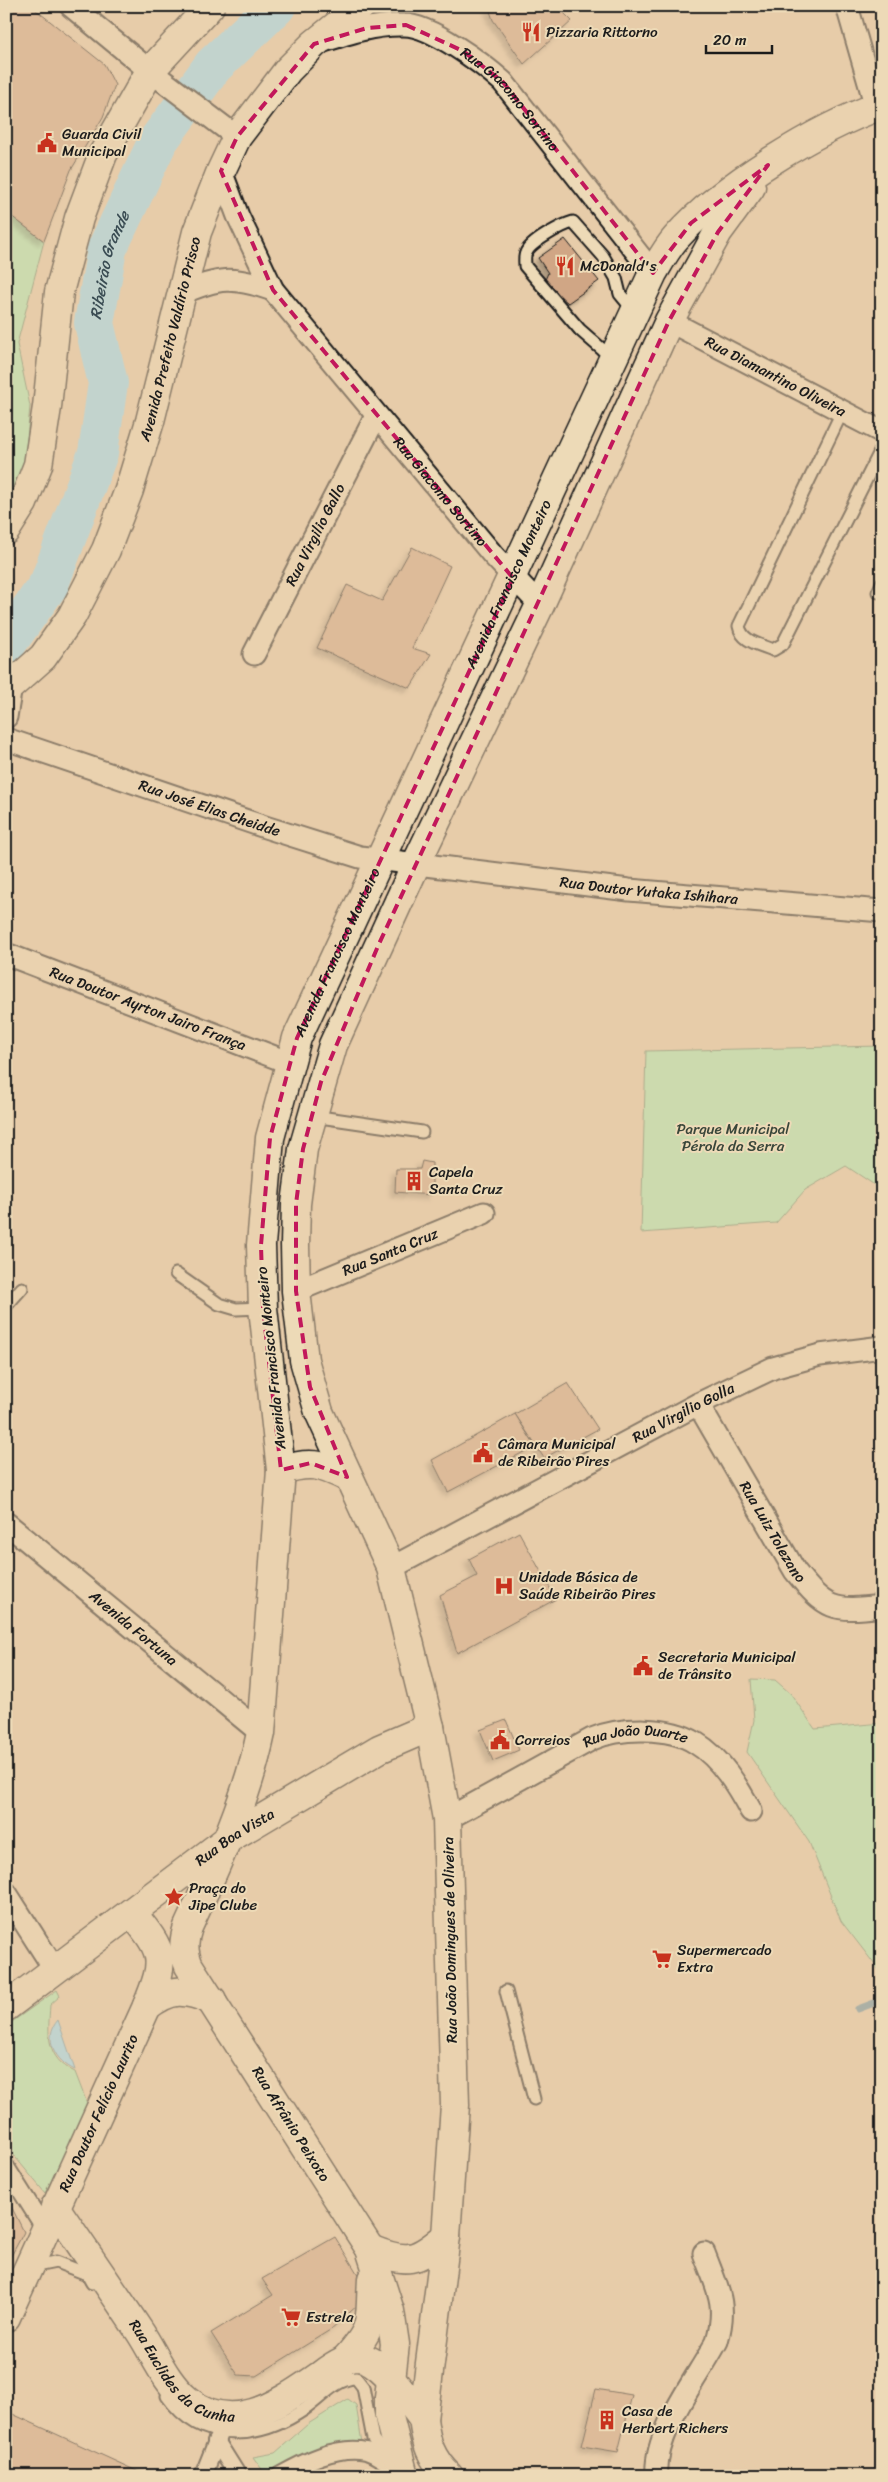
<svg xmlns="http://www.w3.org/2000/svg" width="888" height="2482" font-family="Sriracha,sans-serif">
<defs>
<filter id="shadow"><feDropShadow dx="-4.5" dy="4.5" stdDeviation="2.5" flood-color="#0004"/></filter>
</defs>
<rect width="100%" height="100%" fill="#e7cca9"/>
<filter id="ink" filterUnits="userSpaceOnUse"><feTurbulence type="fractalNoise" baseFrequency=".02" numOctaves="2"/><feDisplacementMap in="SourceGraphic" scale="10" xChannelSelector="R" yChannelSelector="G"/><feConvolveMatrix kernelMatrix="1 2 1 2 8 2 1 2 1" color-interpolation-filters="sRGB"/></filter>
<g filter="url(#ink)">
<g fill="#abecb4" stroke="#648468">
<path d="M6,212L44,241L17,344L30,406L25,460L6,513Z"/>
<path d="M882,1046V1190L846,1166L805,1190L776,1223L641,1233L646,1051Z"/>
<path d="M751,1679L775,1680L791,1694L815,1729L882,1723V1974L841,1921L809,1842L747,1752L754,1720Z"/>
<path d="M57,1990L60,1996L50,2005C48,2034 45,2058 75,2072L88,2106L45,2193L6,2146V2026Z"/>
<path d="M348,2399L356,2405L362,2443L279,2469L266,2475L253,2457L275,2453L308,2424Z"/>
</g>
<path fill="#96dcf8" stroke="#658fa0" d="M58,2020L75,2070C56,2062 42,2038 58,2020Z"/>
<g fill="none" stroke-linecap="round" stroke-linejoin="round">
<path stroke="#658fa0" stroke-width="7" d="M858,2009L882,2000"/>
<path stroke="#96dcf8" stroke-width="40" id="s1" d="M6,644L49,584L98,453L108,383L94,323L107,249L158,141L213,66L276,6"/>
</g>
<g fill="#d0a685" stroke="#1c1c1c" filter="url(#shadow)">
<path d="M6,6H31L104,64L115,85L103,117L71,170L44,241L6,212Z"/>
<path d="M491,6H557L572,21L524,64L493,20L489,8Z"/>
<path d="M565,239L599,281L568,303L544,282L548,273L538,258Z"/>
<path d="M412,547L450,566L412,648L431,654L410,688L317,648L347,585L382,601Z"/>
<path d="M422,1161L432,1163V1195L395,1192L396,1169H420Z"/>
<path d="M568,1383L598,1429L544,1458L515,1414Z"/>
<path d="M515,1414L535,1446L448,1492L432,1460Z"/>
<path d="M519,1532L556,1599L457,1653L440,1595L477,1576L469,1559Z"/>
<path d="M506,1720L519,1750L493,1761L480,1730Z"/>
<path d="M6,2196L24,2232L10,2258L6,2256Z"/>
<path d="M335,2237L365,2286L359,2304L330,2330L256,2376L238,2375L211,2333L273,2295L262,2279Z"/>
<path d="M596,2389L632,2395L618,2452L582,2446Z"/>
<path d="M6,2411L141,2473L140,2476H6Z"/>
</g>
<g fill="none" stroke-linecap="round" stroke-linejoin="round">
<defs>
<g id="service">
<path d="M612,358L580,330L525,266C525,262 524,256 526,253C530,242 562,225 573,222L603,256L616,278L620,294L634,311"/>
<path d="M842,412L739,626C742,642 759,644 773,650L783,644L882,448"/>
<path d="M878,592L882,583"/>
<path d="M313,1116L422,1132"/>
<path d="M176,1274L219,1304L236,1309L263,1308"/>
<path d="M6,1306L22,1288"/>
<path d="M506,1991L534,2099"/>
<path d="M31,2267L56,2262L87,2274L92,2283"/>
<path d="M167,2396C202,2446 260,2440 305,2409C320,2399 337,2378 356,2378L363,2387L373,2439L387,2459"/>
</g>
<g id="pedestrian">
<path d="M6,2167L45,2229"/>
<path d="M216,2441L238,2476"/>
<path d="M203,2476L221,2431"/>
<path d="M279,2476C304,2462 337,2445 366,2451C374,2453 383,2460 390,2464"/>
</g>
<g id="minor">
<path d="M71,6L150,71L237,137"/>
<path d="M847,6L876,107"/>
<path id="s2" d="M321,42C348,33 375,24 404,25C431,25 483,64 503,82L653,273"/>
<path id="s3" d="M221,171L238,216L273,290L493,555L540,605"/>
<path d="M180,294C219,277 233,276 273,290"/>
<path id="s4" d="M669,321L882,432"/>
<path id="s5" d="M254,654L376,416"/>
<path d="M6,717L11,686"/>
<path id="s6" d="M6,739L265,827L360,857L629,890L882,911"/>
<path id="s7" d="M6,954L290,1063"/>
<path id="s8" d="M296,1291L484,1213"/>
<path id="s9" d="M698,1404L795,1571C826,1610 833,1612 882,1606"/>
<path id="s10" d="M6,1523L261,1733"/>
<path id="s11" d="M391,1568L698,1404L773,1368L820,1355L882,1347"/>
<path id="s12" d="M447,1819L592,1739C621,1727 669,1726 696,1743C721,1758 738,1787 751,1811"/>
<path d="M6,1893L55,1970"/>
<path d="M657,2476C653,2433 697,2379 717,2341C728,2303 717,2288 704,2253"/>
</g>
<g id="tertiary">
<path d="M147,2006C172,1987 184,1989 212,2000"/>
<path id="s13" d="M6,2007L228,1839L379,1749L430,1727"/>
<path id="s14" d="M55,2207C83,2248 112,2290 140,2332C155,2355 166,2383 187,2400C234,2438 281,2402 321,2375C330,2368 346,2357 358,2357C382,2358 409,2402 423,2419"/>
<path id="s15" d="M6,2317L147,2006C167,1958 164,1952 132,1913"/>
</g>
<g id="secondary">
<path d="M6,530L23,503L38,465L47,407L59,292L79,218L103,154L150,71L210,6"/>
<path id="s16" d="M6,690L43,657L72,616L106,550L129,490L150,421L197,232L221,171L237,137L288,70L314,44L361,6"/>
<path d="M281,1470C311,1461 320,1464 347,1477"/>
<path d="M370,2249C407,2264 416,2262 446,2236"/>
<path d="M343,2362C376,2326 369,2324 372,2279"/>
<path id="s17" d="M404,2476L389,2417V2397L395,2344L390,2311L370,2249L189,1966C183,1952 183,1941 188,1927C217,1864 247,1801 261,1733L281,1470L263,1308L261,1245L270,1138L297,1038L653,273C660,261 667,248 676,238C722,186 817,128 882,105"/>
<path d="M449,2476C431,2459 426,2443 423,2419L446,2236L455,2105L447,1819L430,1727L391,1568L319,1412L304,1360L296,1291L295,1245L296,1204L303,1149L333,1045L416,864L540,605L669,321L718,232L751,187"/>
</g>
</defs>
<use href="#service" stroke="#1c1c1c" stroke-width="15"/>
<use href="#pedestrian" stroke="#1c1c1c" stroke-width="20"/>
<use href="#minor" stroke="#1c1c1c" stroke-width="25"/>
<use href="#tertiary" stroke="#1c1c1c" stroke-width="31"/>
<use href="#secondary" stroke="#1c1c1c" stroke-width="31"/>
<use href="#service" stroke="#eddab7" stroke-width="11"/>
<use href="#pedestrian" stroke="#eddab7" stroke-width="16"/>
<use href="#minor" stroke="#eddab7" stroke-width="21"/>
<use href="#tertiary" stroke="#eddab7" stroke-width="28"/>
<use href="#secondary" stroke="#eddab7" stroke-width="28"/>
</g>
</g>
<path d="M0 0H888V2482H0ZM406,25L463,51L503,82L653,273L691,223L768,165L718,232L669,321L378,946L321,1082L303,1149L296,1204V1291L310,1387L347,1477L311,1463L281,1470L263,1308L261,1245L270,1138L297,1038L513,578L273,290L221,171L237,137L314,44L367,28Z" fill="#e7cca9" fill-opacity=".55" fill-rule="evenodd"/>
<path fill="none" stroke="#c2185b" stroke-width="4" stroke-dasharray="10 6" stroke-linejoin="round" d="M406,25L463,51L503,82L653,273L691,223L768,165L718,232L669,321L378,946L321,1082L303,1149L296,1204V1291L310,1387L347,1477L311,1463L281,1470L263,1308L261,1245L270,1138L297,1038L513,578L273,290L221,171L237,137L314,44L367,28Z"/>
<defs>
<symbol id="restaurant-bare" viewBox="-9 -9 18 18"><path d="M-5-6h1v4h1v-4h1v4h1v-4h1v5L-1.5 .5V6h-2V.5L-5-1ZM5-6V6H3V1.5H1.5Q1.5-4 5-6Z" fill="#c8321e" stroke="#eddab7" stroke-width="2.5" paint-order="stroke"/></symbol>
<symbol id="civic-bare" viewBox="-9 -9 18 18"><path d="M-.6-6.5H3V-4.5H.6V-3L4-1V1h2V6H-6V1h2V-1L-.6-3ZM-1.2 2.5V6h2.4V2.5Z" fill="#c8321e" stroke="#eddab7" stroke-width="2.5" paint-order="stroke"/></symbol>
<symbol id="building-bare" viewBox="-9 -9 18 18"><path d="M-4-6H4V6H1V3H-1V6H-4ZM-2.5-4.3h1.7v1.8h-1.7ZM.8-4.3h1.7v1.8H.8ZM-2.5-1h1.7V.8h-1.7ZM.8-1h1.7V.8H.8Z" fill="#c8321e" stroke="#eddab7" stroke-width="2.5" paint-order="stroke"/></symbol>
<symbol id="hospital-bare" viewBox="-9 -9 18 18"><path d="M-5-5h3v3.5h4V-5h3V5h-3V1.5h-4V5h-3Z" fill="#c8321e" stroke="#eddab7" stroke-width="2.5" paint-order="stroke"/></symbol>
<symbol id="sight-bare" viewBox="-9 -9 18 18"><path d="M0-6L1.8-2.2L6-1.7L2.9 1.2L3.7 5.4L0 3.3L-3.7 5.4L-2.9 1.2L-6-1.7L-1.8-2.2Z" fill="#c8321e" stroke="#eddab7" stroke-width="2.5" paint-order="stroke"/></symbol>
<symbol id="supermarket-bare" viewBox="-9 -9 18 18"><path d="M-6-5.5h2.5l.6 2H6L4.5 2H-2.5L-4.4-4H-6ZM-1.5 3.2a1.3 1.3 0 1 0 .1 0ZM3 3.2a1.3 1.3 0 1 0 .1 0Z" fill="#c8321e" stroke="#eddab7" stroke-width="2.5" paint-order="stroke"/></symbol>
</defs>
<g fill-rule="evenodd">
<use href="#restaurant-bare" x="517" y="18" width="28" height="28"/>
<use href="#civic-bare" x="33" y="129" width="28" height="28"/>
<use href="#restaurant-bare" x="551" y="252" width="28" height="28"/>
<use href="#building-bare" x="400" y="1167" width="28" height="28"/>
<use href="#civic-bare" x="469" y="1439" width="28" height="28"/>
<use href="#hospital-bare" x="490" y="1572" width="28" height="28"/>
<use href="#civic-bare" x="629" y="1652" width="28" height="28"/>
<use href="#civic-bare" x="486" y="1726" width="28" height="28"/>
<use href="#sight-bare" x="160" y="1883" width="28" height="28"/>
<use href="#supermarket-bare" x="648" y="1945" width="28" height="28"/>
<use href="#supermarket-bare" x="277" y="2303" width="28" height="28"/>
<use href="#building-bare" x="593" y="2406" width="28" height="28"/>
</g>
<g text-anchor="middle" dominant-baseline="central" stroke-width="4" stroke-linejoin="round" paint-order="stroke">
<g font-size="15" fill="#1c1c1c" stroke="#eddab7" text-anchor="start">
<text x="546" y="32">Pizzaria Rittorno</text>
<text x="62" y="134">Guarda Civil<tspan x="62" dy="17">Municipal</tspan></text>
<text x="580" y="266">McDonald's</text>
<text x="429" y="1172">Capela<tspan x="429" dy="17">Santa Cruz</tspan></text>
<text x="498" y="1444">Câmara Municipal<tspan x="498" dy="17">de Ribeirão Pires</tspan></text>
<text x="519" y="1577">Unidade Básica de<tspan x="519" dy="17">Saúde Ribeirão Pires</tspan></text>
<text x="658" y="1657">Secretaria Municipal<tspan x="658" dy="17">de Trânsito</tspan></text>
<text x="515" y="1740">Correios</text>
<text x="189" y="1888">Praça do<tspan x="189" dy="17">Jipe Clube</tspan></text>
<text x="677" y="1950">Supermercado<tspan x="677" dy="17">Extra</tspan></text>
<text x="306" y="2317">Estrela</text>
<text x="622" y="2411">Casa de<tspan x="622" dy="17">Herbert Richers</tspan></text>
</g>
<g font-size="15" fill="#1c1c1c" stroke="#eddab7">
<text stroke="none"><textPath href="#s2" startOffset="218">Rua Giacomo Sortino</textPath></text>
<text stroke="none"><textPath href="#s16" startOffset="395">Avenida Prefeito Valdírio Prisco</textPath></text>
<text stroke="none"><textPath href="#s4" startOffset="120">Rua Diamantino Oliveira</textPath></text>
<text stroke="none"><textPath href="#s3" startOffset="392">Rua Giacomo Sortino</textPath></text>
<text stroke="none"><textPath href="#s5" startOffset="134">Rua Virgilio Gallo</textPath></text>
<text stroke="none"><textPath href="#s17" startOffset="2018">Avenida Francisco Monteiro</textPath></text>
<text stroke="none"><textPath href="#s6" startOffset="215">Rua José Elias Cheidde</textPath></text>
<text stroke="none"><textPath href="#s6" startOffset="664">Rua Doutor Yutaka Ishihara</textPath></text>
<text stroke="none"><textPath href="#s17" startOffset="1612">Avenida Francisco Monteiro</textPath></text>
<text stroke="none"><textPath href="#s7" startOffset="152">Rua Doutor Ayrton Jairo França</textPath></text>
<text stroke="none"><textPath href="#s8" startOffset="102">Rua Santa Cruz</textPath></text>
<text transform="translate(271 1358) rotate(-96)">Avenida Francisco Monteiro</text>
<text stroke="none"><textPath href="#s11" startOffset="331">Rua Virgilio Golla</textPath></text>
<text stroke="none"><textPath href="#s9" startOffset="148">Rua Luiz Tolezano</textPath></text>
<text stroke="none"><textPath href="#s10" startOffset="165">Avenida Fortuna</textPath></text>
<text stroke="none"><textPath href="#s12" startOffset="210">Rua João Duarte</textPath></text>
<text stroke="none"><textPath href="#s13" startOffset="285">Rua Boa Vista</textPath></text>
<text transform="translate(450 1940) rotate(-91)">Rua João Domingues de Oliveira</text>
<text stroke="none"><textPath href="#s15" startOffset="224">Rua Doutor Felício Laurito</textPath></text>
<text transform="translate(291 2124) rotate(58)">Rua Afrânio Peixoto</text>
<text stroke="none"><textPath href="#s14" startOffset="212">Rua Euclides da Cunha</textPath></text>
</g>
<g font-size="15" fill="#39463a" stroke="#eddab7">
<text x="733" y="1129">Parque Municipal<tspan x="733" dy="17">Pérola da Serra</tspan></text>
</g>
<g font-size="16" font-style="italic" fill="#3a4c53" stroke="#eddab7">
<text stroke="none"><textPath href="#s1" startOffset="406">Ribeirão Grande</textPath></text>
</g>
</g>
<rect width="888" height="2482" fill="none" stroke="#eddab7" stroke-width="25"/>
<rect x="12" y="12" width="863" height="2457" fill="none" stroke="#1c1c1c" stroke-width="2" filter="url(#ink)"/>
<path d="M706 45v8h66v-8" fill="none" stroke="#1c1c1c" stroke-width="2.5"/>
<text x="713" y="45" font-size="15" fill="#1c1c1c" stroke="#eddab7" stroke-width="4" paint-order="stroke">20 m</text>
</svg>
